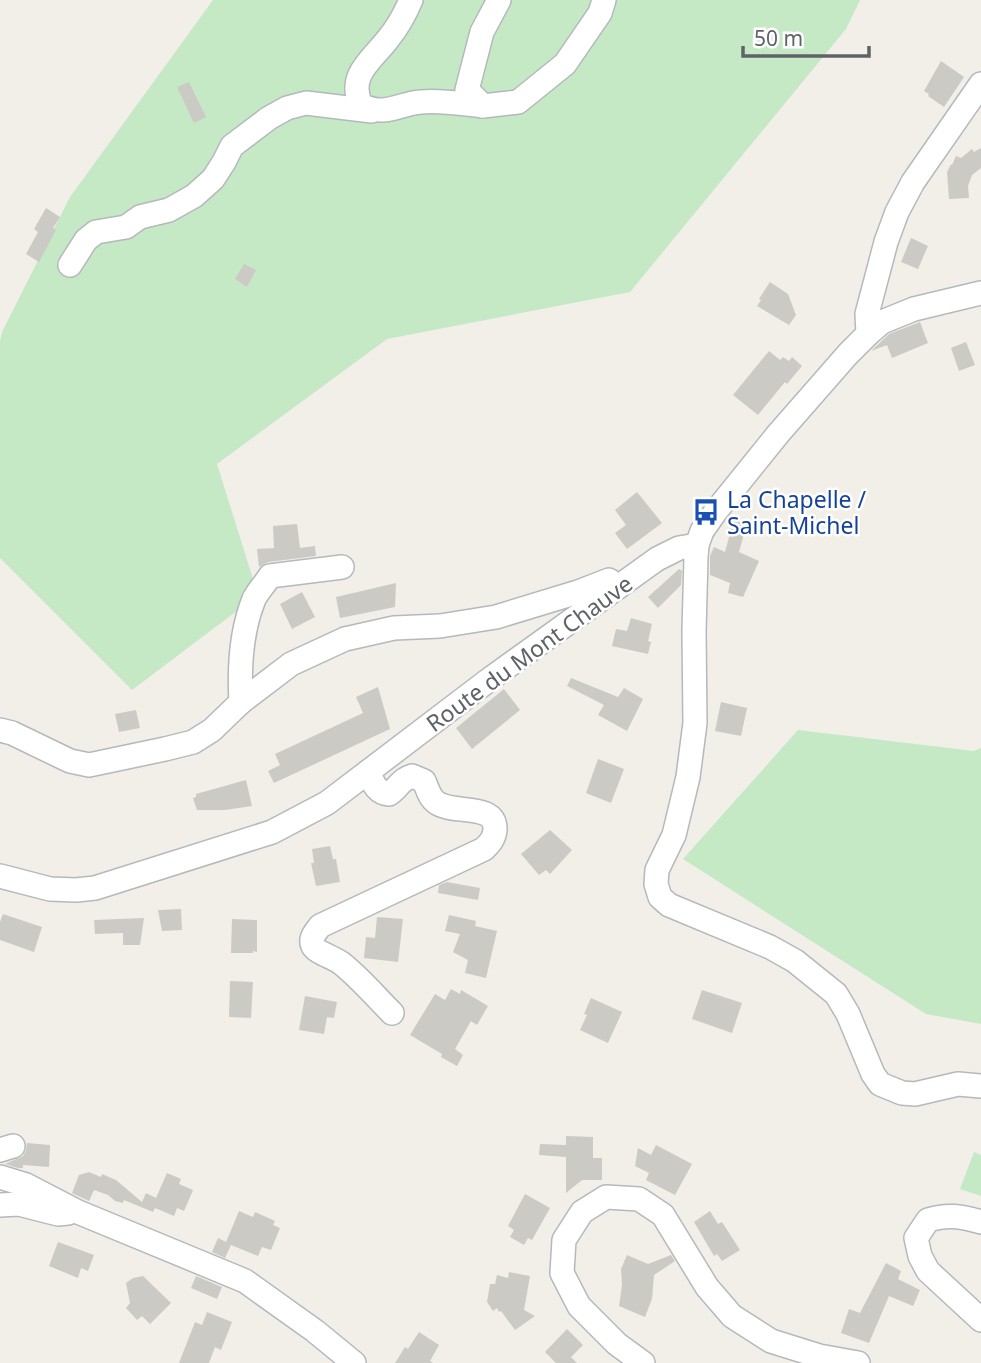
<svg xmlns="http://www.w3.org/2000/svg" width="981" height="1363" font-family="'Noto Sans',sans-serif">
<rect width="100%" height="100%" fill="#f1efe8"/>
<g fill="#c5e8c5">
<path d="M213,0H860L846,29L630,292L387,339L217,464L258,595L132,690L0,558V342L2,332L70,197Z"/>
<path d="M798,730L974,751L981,748V1024L926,1014L683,859Z"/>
<path d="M974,1152L981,1155V1196L960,1189Z"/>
</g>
<g fill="#cccac5">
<path d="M941,61L964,77L944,107L928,96L929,94L924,91Z"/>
<path d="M189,82L206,117L194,123L177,87Z"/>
<path d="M981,148V168L972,175L968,186L969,198L949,199L947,172L951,164L952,165L956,156L961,158L972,149L974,152Z"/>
<path d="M46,208L60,217L53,228L56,230L39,262L26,254L38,232L34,229Z"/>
<path d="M911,238L928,246L918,269L901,262Z"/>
<path d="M244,264L256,270L247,287L235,279Z"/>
<path d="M770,282L788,294L796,315L789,325L757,306L761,300L759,299Z"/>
<path d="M920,322L928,343L892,358L887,345L871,351L889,334Z"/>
<path d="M966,342L975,365L959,371L951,348Z"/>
<path d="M769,351L780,360L783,357L789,361L792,357L802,366L787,384L785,382L758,415L733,395Z"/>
<path d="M637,492L662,523L627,549L615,533L626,525L615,510Z"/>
<path d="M734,519L747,523L739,552L759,561L743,597L728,593L730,583L710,575V556L714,547L725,552Z"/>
<path d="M297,524L300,548L315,546L316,556L268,562L259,567L257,549L274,548L273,526Z"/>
<path d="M679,569L682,571L681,585L658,608L648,597Z"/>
<path d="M396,583L395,607L340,618L336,597Z"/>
<path d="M302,592L315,617L292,629L280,604Z"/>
<path d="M631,618L652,624L648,641L651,642L648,654L612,646L616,629L627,631Z"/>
<path d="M571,678L618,697L624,688L643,699L627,731L598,715L604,705L567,686Z"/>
<path d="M378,687L390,729L274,783L268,771L280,765L275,754L363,713L356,697Z"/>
<path d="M504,689L520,710L472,749L456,728Z"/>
<path d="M721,702L747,708L741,736L715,731Z"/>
<path d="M136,710L140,728L119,732L115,714Z"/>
<path d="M598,759L624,769L611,803L586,793Z"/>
<path d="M246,780L252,806L225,810H197L193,798L196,797V794Z"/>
<path d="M550,830L572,850L550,874L546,870L539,875L521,854Z"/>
<path d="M330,846L333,859H336L340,882L316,886L311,863H314L312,849Z"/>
<path d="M447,882L480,888L478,900L438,893L439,885Z"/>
<path d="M181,909L182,930L162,931L158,910Z"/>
<path d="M3,914L42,927L34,952L0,940V922Z"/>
<path d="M449,915L476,921L475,926L497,931L486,978L465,973L468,960L453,952L460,934L445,931Z"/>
<path d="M377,917L403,919L398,962L364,958L366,937L375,938Z"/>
<path d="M144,918L140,945H123V933L95,934L94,920Z"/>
<path d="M232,919L257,920V952L253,951V953H231Z"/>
<path d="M230,981L253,982L251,1018L229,1017Z"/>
<path d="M451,989L460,994L461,990L488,1006L477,1025L471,1021L455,1049L463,1055L457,1066L441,1057L442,1054L410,1035L435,994L445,1000Z"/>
<path d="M702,990L742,1003L732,1033L692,1019Z"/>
<path d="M305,996L337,1002L334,1018L327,1017L324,1034L299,1030Z"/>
<path d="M591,998L622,1012L608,1043L580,1030L587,1015L584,1014Z"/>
<path d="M566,1136L593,1137V1158H602V1180H582L566,1193V1157L539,1155L540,1144L566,1145Z"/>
<path d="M27,1143L50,1145L49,1167L23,1165V1168H18L5,1164L23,1156L26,1150Z"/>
<path d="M656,1145L692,1164L675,1195L646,1180L649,1173L635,1166L638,1148L651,1155Z"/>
<path d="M89,1172L101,1177L102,1174L116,1180L142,1202L146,1193L156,1198L167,1173L181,1179L179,1184L193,1190L184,1211L177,1208L174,1216L155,1208L153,1212L124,1200L123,1203L115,1201L108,1195L94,1190L89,1201L74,1194L72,1193L79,1175Z"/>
<path d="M525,1194L550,1208L532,1240L528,1238L524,1245L510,1237L514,1230L508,1226Z"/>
<path d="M239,1211L253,1217L255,1212L275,1221L273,1225L280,1228L271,1250L262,1247L258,1256L231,1245L225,1258L212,1252L218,1238L226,1242Z"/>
<path d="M710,1211L718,1224L722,1222L740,1250L722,1261L717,1254L714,1256L694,1222Z"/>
<path d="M58,1242L94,1255L88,1271L81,1268L78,1278L49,1266Z"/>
<path d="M627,1255L648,1264L671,1255L675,1261L654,1275L652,1299L645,1317L619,1306L622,1285L621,1269Z"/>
<path d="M886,1263L901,1271L898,1279L920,1290L913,1306L889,1296L869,1343L841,1333L849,1309L860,1313Z"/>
<path d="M509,1272L530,1276L524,1310L535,1316L515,1330L501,1311L499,1312L497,1308L493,1311L487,1302L490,1284H495L497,1275L508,1278Z"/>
<path d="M143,1276L171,1303L150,1324L142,1316L137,1320L126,1308L130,1303L126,1283L133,1278Z"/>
<path d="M196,1276L222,1287L217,1299L191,1288Z"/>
<path d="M207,1312L232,1322L221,1350L215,1347L209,1363H179L195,1322L202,1325Z"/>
<path d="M567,1329L583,1345L571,1357L577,1363H556L545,1352Z"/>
<path d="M419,1332L439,1345L430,1361L433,1363H395L405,1347L408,1349Z"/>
</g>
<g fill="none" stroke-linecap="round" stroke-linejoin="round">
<defs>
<g id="minor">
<path d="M411,0C405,14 398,27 388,39C372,60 347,75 361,105C386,117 397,104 421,102C442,100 462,104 483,106"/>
<path d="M499,0L482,32L467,90L483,106L518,102L565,64L600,13L604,0"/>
<path d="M70,265L86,240L96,232L126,227L140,217L169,210L194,196L213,179L224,162L232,146L269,118L287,108L306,103L372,111"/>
<path d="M981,293L914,309L882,322L868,334L848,354L778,434L716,511L702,531L697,545L696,557L694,631L695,723L688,777L674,835L657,870L656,884L660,897L669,905L770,947L795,961L836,994L848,1014L873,1074L880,1084L902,1093L915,1094L958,1084L981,1086"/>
<path d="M868,334L867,314L886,242L897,212L913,182L981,84"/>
<path d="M241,702C239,668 241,631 254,599C258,591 265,584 270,576L342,567"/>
<path d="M0,730L12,733L70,761L89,765L165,749L193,742L212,730L241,702L291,664L345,639L394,628L440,626L496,617L578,592L609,580L618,587"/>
<path d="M368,772C373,782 376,793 389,794C398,788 401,779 412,776L424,781C428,790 430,800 439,804C456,814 496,803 495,830C494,839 490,843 484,849L320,926C316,932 309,938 313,946C317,953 333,957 341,963C359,977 375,996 392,1013"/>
<path d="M0,876L50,889L76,890L95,888L272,832L327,803L490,679L657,559L679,548L697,545"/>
<path d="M0,1150L13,1146"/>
<path d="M0,1177L26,1185L78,1212L245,1281L315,1331L354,1363"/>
<path d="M0,1205L19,1204L58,1214L68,1213"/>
<path d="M981,1222C960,1216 948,1214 928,1220L916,1238L920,1256L928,1271L981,1320"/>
<path d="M643,1363L617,1344L579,1306L562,1273L564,1240L582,1212L606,1197L639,1199L663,1215L707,1287L732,1316L771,1341L819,1356L858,1363"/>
</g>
</defs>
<use href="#minor" stroke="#b5b8bc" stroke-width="26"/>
<use href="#minor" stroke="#fff" stroke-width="23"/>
</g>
<defs>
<symbol id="bus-bare" viewBox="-9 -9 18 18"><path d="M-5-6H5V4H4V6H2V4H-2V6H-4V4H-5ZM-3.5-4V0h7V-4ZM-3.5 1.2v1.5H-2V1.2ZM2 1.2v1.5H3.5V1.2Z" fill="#1a4fb4" stroke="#fff" stroke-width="2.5" paint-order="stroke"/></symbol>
</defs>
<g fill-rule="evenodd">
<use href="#bus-bare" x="687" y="493" width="38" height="38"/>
</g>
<g text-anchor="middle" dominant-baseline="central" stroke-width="5" stroke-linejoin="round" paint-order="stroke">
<g font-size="23" fill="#164399" stroke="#fff" text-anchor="start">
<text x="727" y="499">La Chapelle /<tspan x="727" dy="26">Saint-Michel</tspan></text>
</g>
<g font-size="23" fill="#5f6368" stroke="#fff">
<text transform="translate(529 653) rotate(-36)">Route du Mont Chauve</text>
</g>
</g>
<path d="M743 46v10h126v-10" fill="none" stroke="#5f6368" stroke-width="3.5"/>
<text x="754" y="46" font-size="21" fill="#5f6368" stroke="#ffffff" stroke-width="5" paint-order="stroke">50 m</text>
</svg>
